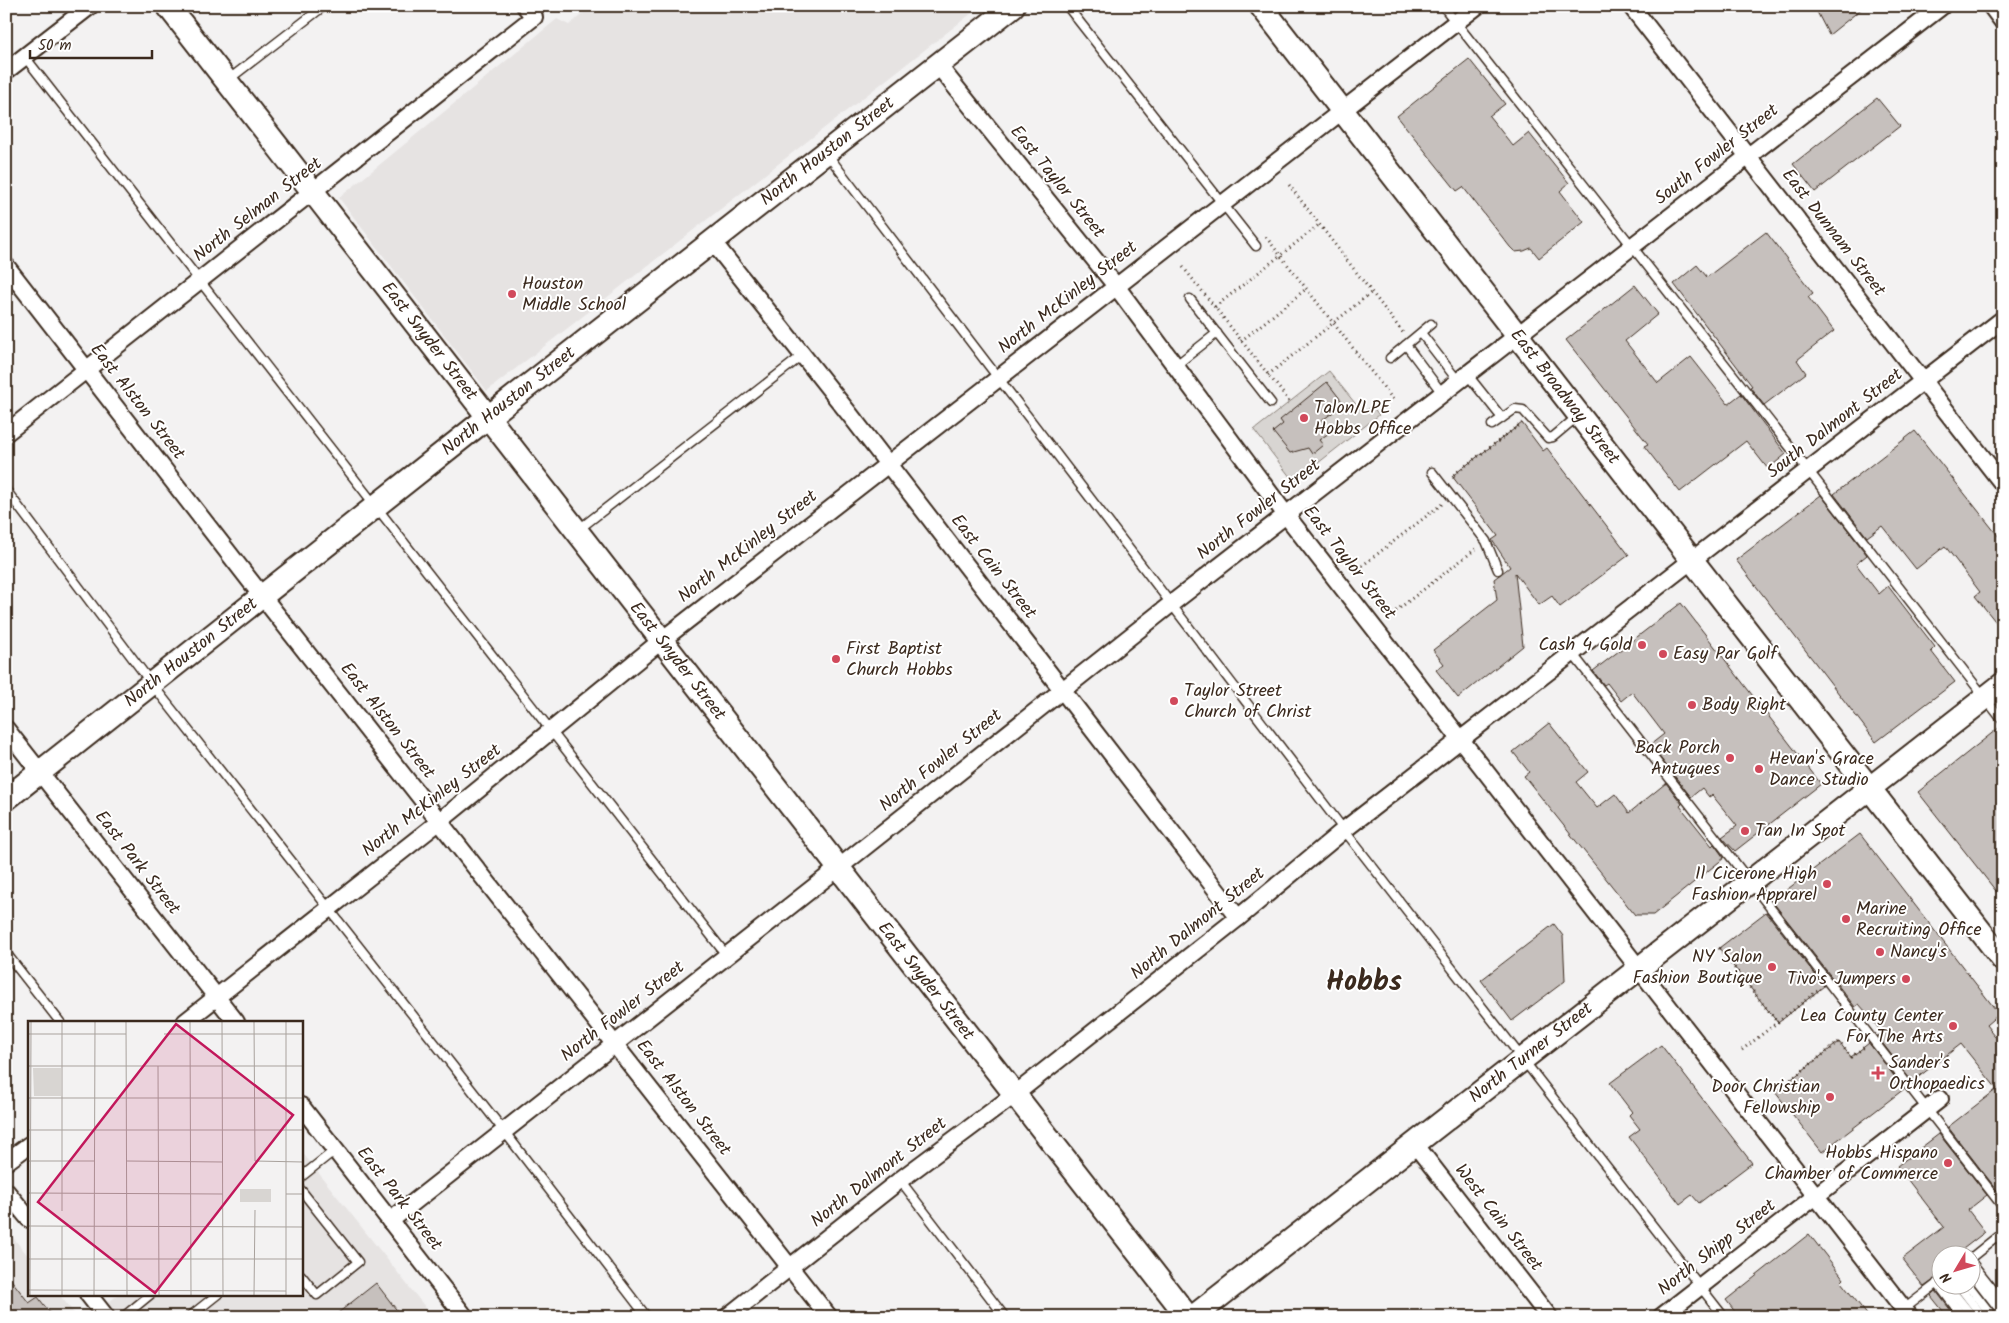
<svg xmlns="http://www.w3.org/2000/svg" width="2009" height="1323" font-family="Kalam,sans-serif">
<rect width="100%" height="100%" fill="#f3f2f2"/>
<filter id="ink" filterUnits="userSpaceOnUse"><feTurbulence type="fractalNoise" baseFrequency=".02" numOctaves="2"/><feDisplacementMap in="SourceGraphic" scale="10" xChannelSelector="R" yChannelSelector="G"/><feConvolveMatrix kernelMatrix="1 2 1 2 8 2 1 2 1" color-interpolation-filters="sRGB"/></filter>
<g filter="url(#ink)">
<g fill="#e6e3e2">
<path d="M592,6H981L487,391L339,198L557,19L569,25Z"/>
<path d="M301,1151L433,1317H90L119,1294H301Z"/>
<path d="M6,1229L29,1257V1294H59L77,1317H6Z"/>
</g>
<path fill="#d8d5d2" stroke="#8a8078" d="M1329,371L1363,413L1372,406L1379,415L1294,482L1254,430Z"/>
<g fill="#c6c0bd" stroke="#3b2a1e">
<path d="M1814,6H1865L1829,35Z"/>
<path d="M1469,59L1505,104L1489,116L1513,146L1529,133L1569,183L1560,191L1584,222L1539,258L1531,248L1524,251L1515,252L1510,247L1463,187L1457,191L1397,116Z"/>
<path d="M1877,98L1900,126L1815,192L1793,164Z"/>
<path d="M1766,232L1813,293L1808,297L1834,331L1797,360L1806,373L1764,405L1750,387L1752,386L1674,284L1697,265L1707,277Z"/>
<path d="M1635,285L1658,314L1625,341L1658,383L1691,357L1728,404L1741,394L1786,454L1768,469L1746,441L1680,492L1644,446L1648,444L1566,340Z"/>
<path d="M1327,382L1344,404L1320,422L1329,433L1319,440L1323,445L1312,454L1308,448L1290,453L1273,432L1283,424L1280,420Z"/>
<path d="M1522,423L1543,451L1547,448L1629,555L1560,607L1552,596L1539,605L1515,573L1523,646L1458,698L1436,670L1444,664L1433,650L1497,600L1494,579L1510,567L1492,540L1498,536L1452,476Z"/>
<path d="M1915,431L2003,542V631L1975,596L1980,592L1945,546L1916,569L1882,526L1867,537L1834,494Z"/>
<path d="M1821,495L1867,555L1856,564L1879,594L1888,586L1935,647L1931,651L1955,682L1876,742L1736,560Z"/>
<path d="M1681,603L1821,784L1735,851L1722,837L1737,826L1712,795L1709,797L1702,788L1691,797L1650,745L1664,734L1632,692L1621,701L1607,683L1604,685L1593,671Z"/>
<path d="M1549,723L1588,772L1576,782L1597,808L1615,794L1629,813L1666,783L1682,804L1680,806L1712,846L1714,844L1724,858L1653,915H1635L1524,776L1529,772L1513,752Z"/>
<path d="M2001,726L2003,727V900L1918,792Z"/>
<path d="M1860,834L1999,1014L1986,1025L2003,1046V1198L1948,1127L1997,1089L1961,1044L1912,1082L1877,1036L1882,1033L1871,1018L1859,1004L1855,1007L1772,901Z"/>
<path d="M1766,912L1824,986L1778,1023L1719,948Z"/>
<path d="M1554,924L1563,936L1565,981L1512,1021L1481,980Z"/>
<path d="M1839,1042L1851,1057L1869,1043L1904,1089L1822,1152L1775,1092Z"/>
<path d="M1661,1045L1752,1163L1699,1203L1692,1195L1680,1204L1629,1137L1640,1129L1629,1115L1632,1112L1610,1083Z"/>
<path d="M1939,1134L1987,1195L1968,1210L1985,1232L1963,1249L1967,1256H1942V1274L1924,1287L1902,1259L1944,1227L1897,1166Z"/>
<path d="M1809,1234L1844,1279L1841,1282L1869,1317H1739L1726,1300Z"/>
<path d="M6,1273L29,1303L38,1297L53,1317H6Z"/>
<path d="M376,1283L402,1317H333Z"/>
<path d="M1936,1291L1952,1312L1947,1316L1931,1296Z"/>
</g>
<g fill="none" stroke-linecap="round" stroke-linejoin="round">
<defs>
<g id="lane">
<path d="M1067,6L1256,246"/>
<path d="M1443,6L1808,470L2003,721"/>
<path d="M25,57L727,956"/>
<path d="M228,80L324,6"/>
<path d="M827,154L1344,830L1724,1317"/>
<path d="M1190,299L1271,403"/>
<path d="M1421,333L1458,381"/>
<path d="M1406,345L1442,393"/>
<path d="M1390,358L1431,324"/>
<path d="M1175,366L1217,333"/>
<path d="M1467,374L1502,418"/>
<path d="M1492,425L1515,409L1523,410L1548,438L1553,437L1578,416"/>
<path d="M1432,472L1486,541L1498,570"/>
<path d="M6,490L152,684L504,1131L647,1317"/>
<path d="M578,530L803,355"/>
<path d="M1572,653L2003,1207"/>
<path d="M6,953L60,1022"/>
<path d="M301,1177L335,1150"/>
<path d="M900,1180L1005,1317"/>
<path d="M301,1190L358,1262L317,1295L301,1275"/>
<path d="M1972,1257L2003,1232"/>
<path d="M1972,1263L2003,1302"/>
<path d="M1972,1274L2003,1314"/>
<path d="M1937,1283L1963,1317"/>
<path d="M1948,1286L1973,1317"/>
<path d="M1959,1286L1983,1317"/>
<path d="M1969,1286L1993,1317"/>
<path d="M1904,1309L1942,1280"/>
<path d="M123,1317L151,1294"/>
<path d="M189,1317L218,1294"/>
</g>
<g id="street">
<path d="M1631,6L2003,484"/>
<path d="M1991,6L2003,22"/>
<path d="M937,64L1116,286L1286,515L1910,1317"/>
<path d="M6,71L90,6"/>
<path d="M713,242L851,416L1238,918"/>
<path d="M6,266L262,596L829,1317"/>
<path d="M6,433L534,17L525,6"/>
<path d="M6,729L236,1022"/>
<path d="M185,1022L440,821L662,640L1477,6"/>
<path d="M301,1106L465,1317"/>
<path d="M1414,1143L1549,1317"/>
<path d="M6,1162L29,1145"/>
<path d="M6,1191L29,1219"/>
<path d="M390,1221L837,869L1171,604L1942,6"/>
<path d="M88,1294L106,1317"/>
<path d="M727,1317L900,1180L1014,1095L1238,918L1344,830L2003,319"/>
<path d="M1661,1317L1940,1099"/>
</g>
<g id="secondary">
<path id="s1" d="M168,6C509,442 846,881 1188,1317"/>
<path id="s2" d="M1261,6L2003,960"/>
<path id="s3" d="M6,799L487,418L1013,6"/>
<path id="s4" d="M1193,1317L2003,684"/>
</g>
</defs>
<use href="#lane" stroke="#3b2a1e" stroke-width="11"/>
<use href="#street" stroke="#3b2a1e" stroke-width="20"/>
<use href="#secondary" stroke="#3b2a1e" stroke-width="26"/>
<g stroke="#3b2a1e" stroke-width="3" stroke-dasharray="1 4" stroke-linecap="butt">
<path d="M1289,185L1404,334"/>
<path d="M1266,237L1395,402"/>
<path d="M1183,267L1290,402"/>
<path d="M1215,307L1320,224"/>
<path d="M1241,341L1306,289"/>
<path d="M1268,375L1372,292"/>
<path d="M1454,478L1452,476L1522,423"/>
<path d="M1358,569L1442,504"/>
<path d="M1392,614L1477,548"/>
<path d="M1719,948L1777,1022"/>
<path d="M1742,1050L1820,989"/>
<path d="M1775,1092L1839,1042L1851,1057L1866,1046"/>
</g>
<use href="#lane" stroke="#fff" stroke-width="8"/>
<use href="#street" stroke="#fff" stroke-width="16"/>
<use href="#secondary" stroke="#fff" stroke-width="22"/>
</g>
</g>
<g fill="#d1495b" stroke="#fff" stroke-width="2">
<circle cx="512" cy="294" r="5"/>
<circle cx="1304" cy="418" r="5"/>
<circle cx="1642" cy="645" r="5"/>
<circle cx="1663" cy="654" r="5"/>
<circle cx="836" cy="659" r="5"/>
<circle cx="1174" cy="701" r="5"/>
<circle cx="1692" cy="705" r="5"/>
<circle cx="1730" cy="758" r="5"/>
<circle cx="1759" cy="769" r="5"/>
<circle cx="1745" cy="831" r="5"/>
<circle cx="1827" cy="884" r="5"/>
<circle cx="1846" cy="919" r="5"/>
<circle cx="1880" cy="952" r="5"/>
<circle cx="1772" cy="967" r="5"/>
<circle cx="1906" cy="979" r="5"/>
<circle cx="1953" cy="1026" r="5"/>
<path d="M1875.5 1065.5h5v5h5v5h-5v5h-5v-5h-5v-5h5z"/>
<circle cx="1830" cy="1097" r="5"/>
<circle cx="1948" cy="1163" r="5"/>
</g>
<g text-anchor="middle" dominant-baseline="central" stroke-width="4" stroke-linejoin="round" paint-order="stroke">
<g font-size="18" fill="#3b2a1e" stroke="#fff">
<text stroke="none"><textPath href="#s3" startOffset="1046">North Houston Street</textPath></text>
<text transform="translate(1717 155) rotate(-38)">South Fowler Street</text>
<text transform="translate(1057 182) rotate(51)">East Taylor Street</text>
<text transform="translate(258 210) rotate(-38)">North Selman Street</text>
<text transform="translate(1833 233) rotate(52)">East Dunnam Street</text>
<text transform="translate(1068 298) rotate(-38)">North McKinley Street</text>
<text stroke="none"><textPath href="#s1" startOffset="425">East Snyder Street</textPath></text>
<text stroke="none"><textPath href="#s2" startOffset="495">East Broadway Street</textPath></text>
<text stroke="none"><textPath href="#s3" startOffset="641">North Houston Street</textPath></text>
<text transform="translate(137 402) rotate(52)">East Alston Street</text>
<text transform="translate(1835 424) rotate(-38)">South Dalmont Street</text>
<text transform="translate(1259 510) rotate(-38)">North Fowler Street</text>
<text transform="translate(748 547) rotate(-38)">North McKinley Street</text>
<text transform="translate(1349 563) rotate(52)">East Taylor Street</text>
<text transform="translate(993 567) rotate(52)">East Cain Street</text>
<text stroke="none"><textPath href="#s3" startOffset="236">North Houston Street</textPath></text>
<text stroke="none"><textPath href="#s1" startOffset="830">East Snyder Street</textPath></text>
<text transform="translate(387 721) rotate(52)">East Alston Street</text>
<text transform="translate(941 761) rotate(-39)">North Fowler Street</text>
<text transform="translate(432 801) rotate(-38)">North McKinley Street</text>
<text transform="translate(137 863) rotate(52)">East Park Street</text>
<text transform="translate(1198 924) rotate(-39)">North Dalmont Street</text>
<text stroke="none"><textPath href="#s1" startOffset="1235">East Snyder Street</textPath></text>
<text transform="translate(623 1012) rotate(-38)">North Fowler Street</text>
<text stroke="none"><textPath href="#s4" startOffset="429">North Turner Street</textPath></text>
<text transform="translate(683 1098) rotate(52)">East Alston Street</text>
<text transform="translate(879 1173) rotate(-38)">North Dalmont Street</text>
<text transform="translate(399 1199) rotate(52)">East Park Street</text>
<text transform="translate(1498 1218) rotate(52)">West Cain Street</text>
<text transform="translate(1717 1248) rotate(-38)">North Shipp Street</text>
</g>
<g font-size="18" fill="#3b2a1e" stroke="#fff" text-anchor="start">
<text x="522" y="284">Houston<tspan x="522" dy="21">Middle School</tspan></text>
<text x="1314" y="408">Talon/LPE<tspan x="1314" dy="21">Hobbs Office</tspan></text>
<text x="1632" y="645" text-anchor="end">Cash 4 Gold</text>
<text x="846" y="649">First Baptist<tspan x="846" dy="21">Church Hobbs</tspan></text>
<text x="1673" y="654">Easy Par Golf</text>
<text x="1184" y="691">Taylor Street<tspan x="1184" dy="21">Church of Christ</tspan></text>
<text x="1702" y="705">Body Right</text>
<text x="1720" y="748" text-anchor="end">Back Porch<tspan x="1720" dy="21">Antuques</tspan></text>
<text x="1769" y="759">Hevan's Grace<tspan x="1769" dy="21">Dance Studio</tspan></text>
<text x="1755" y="831">Tan In Spot</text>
<text x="1817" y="874" text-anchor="end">Il Cicerone High<tspan x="1817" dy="21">Fashion Apprarel</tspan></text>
<text x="1856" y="909">Marine<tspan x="1856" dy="21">Recruiting Office</tspan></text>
<text x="1890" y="952">Nancy's</text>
<text x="1762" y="957" text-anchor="end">NY Salon<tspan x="1762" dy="21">Fashion Boutique</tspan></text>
<text x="1896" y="979" text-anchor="end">Tivo's Jumpers</text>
<text x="1943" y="1016" text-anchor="end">Lea County Center<tspan x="1943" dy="21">For The Arts</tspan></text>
<text x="1889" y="1063">Sander's<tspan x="1889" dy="21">Orthopaedics</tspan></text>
<text x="1820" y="1087" text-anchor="end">Door Christian<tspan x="1820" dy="21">Fellowship</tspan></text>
<text x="1938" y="1153" text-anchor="end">Hobbs Hispano<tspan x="1938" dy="21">Chamber of Commerce</tspan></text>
</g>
<g font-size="28" font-weight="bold" fill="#3b2a1e" stroke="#fff">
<text x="1364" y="982">Hobbs</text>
</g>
</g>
<g transform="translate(28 1021)">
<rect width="275" height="275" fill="#f3f2f2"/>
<path d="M5,47H33V75H6ZM212,168H243V181H212Z" fill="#d8d5d2"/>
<path fill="none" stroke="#a9a29d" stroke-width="1" d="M34,1V190M98,1L99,274M162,1L163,274M194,1L195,274M226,1L227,140L275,141M258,1V274M0,13H98M136,13H275M0,45H275M130,45L131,274M0,77H275M0,109H275M0,140H67M99,140L195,141M0,172L195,173M258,173H275M0,205L275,206M0,238H275M0,269L258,270M2,274L3,1M34,274V205M66,274L67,1M226,274L227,189"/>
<path fill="#c2185b" fill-opacity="0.15" stroke="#c2185b" stroke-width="2.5" d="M148,3L265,94L127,272L10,181Z"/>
<rect width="275" height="275" fill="none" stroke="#3b2a1e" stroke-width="2.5"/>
</g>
<rect width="2009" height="1323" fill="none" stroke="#fff" stroke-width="25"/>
<rect x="12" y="12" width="1984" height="1298" fill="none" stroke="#3b2a1e" stroke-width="2" filter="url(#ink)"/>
<g transform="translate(1956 1270) rotate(232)"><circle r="24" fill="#ffffff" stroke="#b1aaa5"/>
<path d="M0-4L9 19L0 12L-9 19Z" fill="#d1495b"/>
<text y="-8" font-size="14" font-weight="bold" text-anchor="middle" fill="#3b2a1e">N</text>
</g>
<path d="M30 50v8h122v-8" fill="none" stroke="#3b2a1e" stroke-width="2.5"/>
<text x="38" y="50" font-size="15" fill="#3b2a1e" stroke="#ffffff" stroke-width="4" paint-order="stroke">50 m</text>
</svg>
